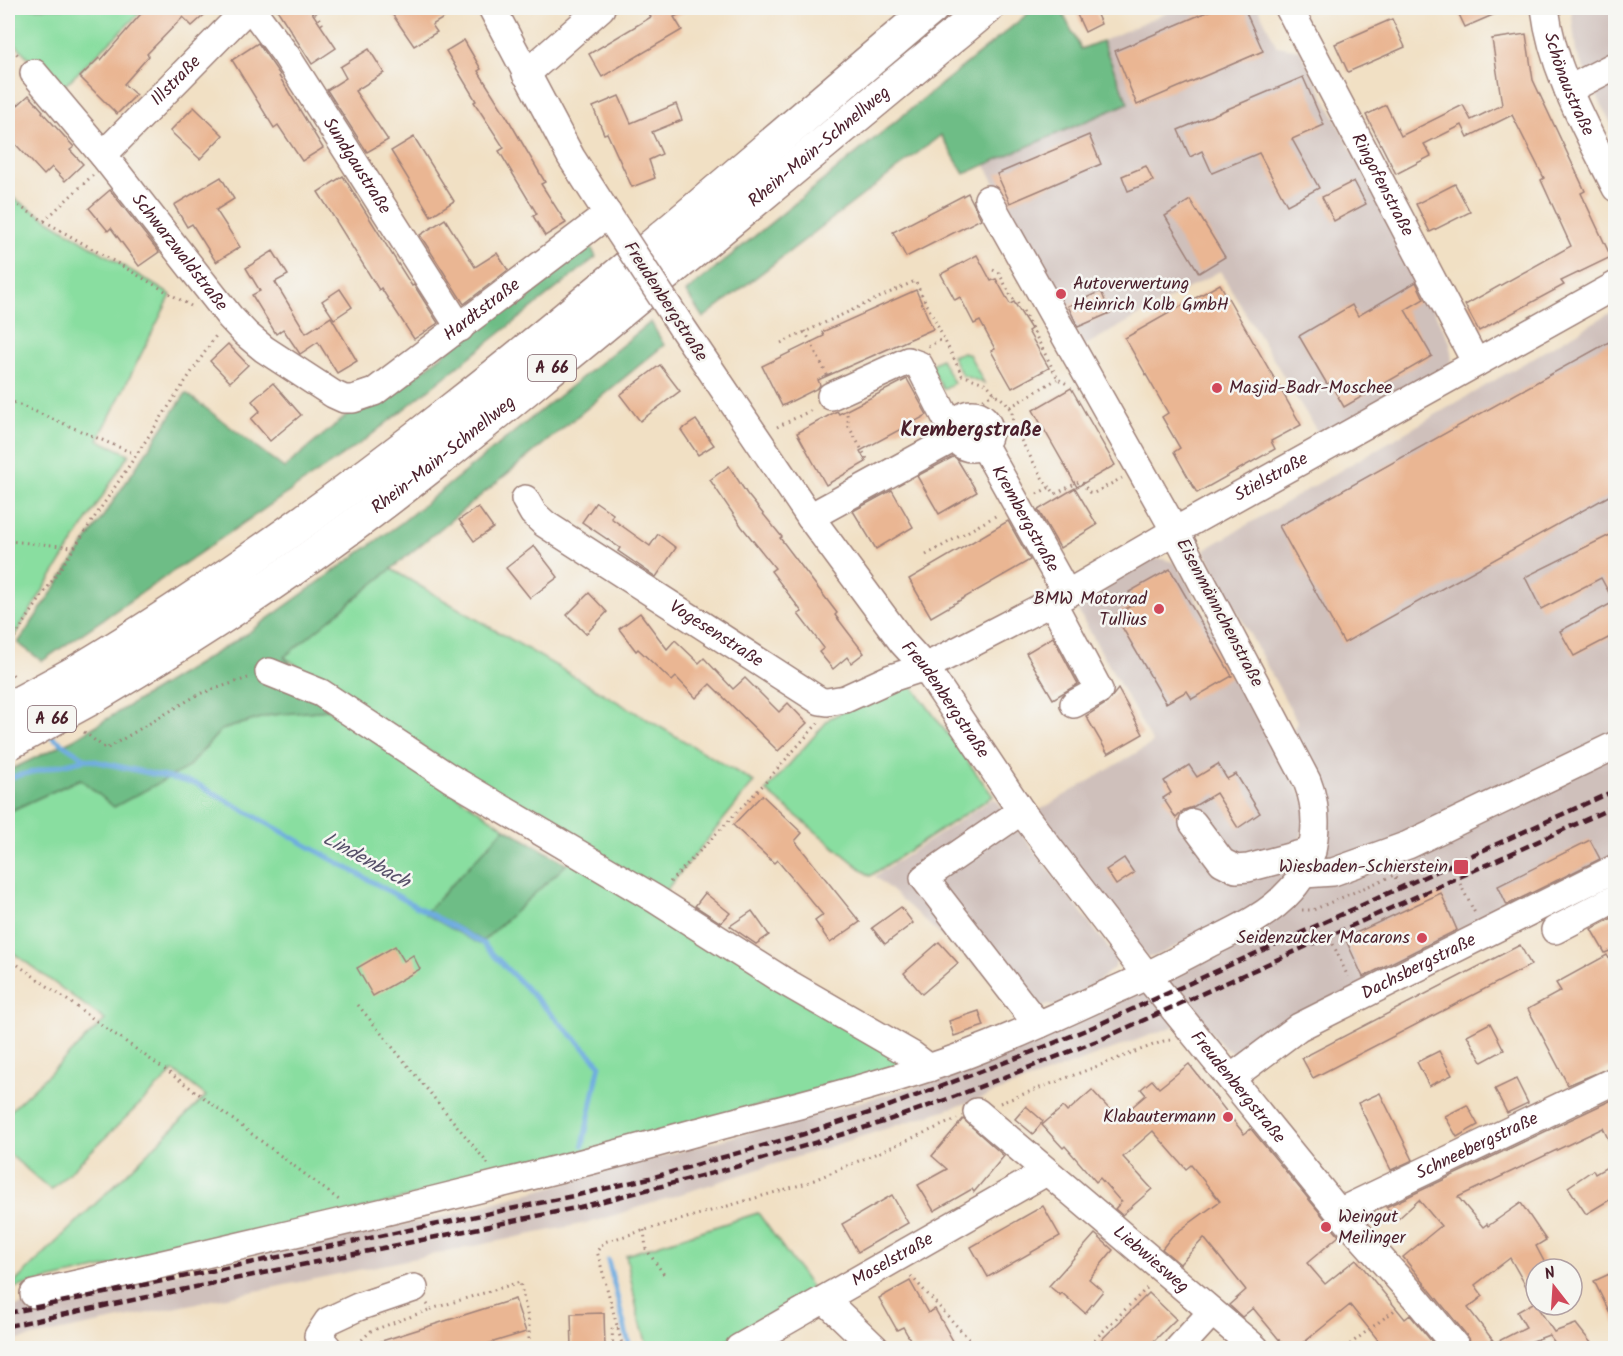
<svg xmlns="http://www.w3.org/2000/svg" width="1623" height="1356" font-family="Kalam,sans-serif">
<rect width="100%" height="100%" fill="#f6f6f2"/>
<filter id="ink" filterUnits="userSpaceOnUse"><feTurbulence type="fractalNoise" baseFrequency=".0167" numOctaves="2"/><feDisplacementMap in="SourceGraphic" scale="12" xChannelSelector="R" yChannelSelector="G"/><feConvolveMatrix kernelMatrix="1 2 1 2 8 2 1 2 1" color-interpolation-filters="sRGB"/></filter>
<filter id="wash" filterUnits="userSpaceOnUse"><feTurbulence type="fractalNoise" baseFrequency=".008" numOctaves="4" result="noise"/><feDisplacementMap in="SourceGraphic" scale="24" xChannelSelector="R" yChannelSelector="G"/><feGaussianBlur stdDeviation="1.35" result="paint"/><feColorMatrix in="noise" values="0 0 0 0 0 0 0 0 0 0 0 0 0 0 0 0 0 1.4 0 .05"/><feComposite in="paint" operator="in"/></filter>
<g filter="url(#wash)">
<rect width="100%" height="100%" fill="#f1e0c4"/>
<g fill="#cfc0bb">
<path d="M1178,8H1258L1277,46L1300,50L1450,342L1452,361L1443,370L1321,438L1220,271L1084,346L985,165L1128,103L1102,41Z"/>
<path d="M1571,8H1615V132L1576,52Z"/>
<path d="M1615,310V861L1242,1056L1224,1048L1199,1017L973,1101L596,1221L8,1342V1308L449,1215L957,1075L1080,1015L1169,975L1320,856L1291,734L1298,723L1204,550Z"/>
<path d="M1152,559H1163L1173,562L1182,573L1309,809L1289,878L1274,899L1154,957H1147L1033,814L1153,743L1073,602Z"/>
<path d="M994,798L1117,959L1115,967L1096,983L1055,1006L1046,1005L1030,1015L875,876Z"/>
</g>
<g fill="#89dea0" stroke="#6a7e66" stroke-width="1.5">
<path d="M14,8H145L59,91L8,36V14Z"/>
<path d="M8,195L171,295L98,440L129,454L8,646Z"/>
<path d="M963,352L969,354L984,383L962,375L952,356Z"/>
<path d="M941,359L954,383L943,389L930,365Z"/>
<path d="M391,569L754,782L663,894L912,1066L351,1212L8,1289L206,1096L174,1071L51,1190L8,1153V1113L105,1020L8,949V812L80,779L187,768L221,730L271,715L329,710L505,828L425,914L479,944L582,850L284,657Z"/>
<path d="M908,680L993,796L870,876L766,791L830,718Z"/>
<path d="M758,1213L814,1291L712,1348H648L638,1315L626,1255Z"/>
</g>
<g fill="#6ebd86" stroke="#5c6e58" stroke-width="1.5">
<path d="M1035,8H1060L1081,49L1102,41L1128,103L964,174L941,135L703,318L686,292Z"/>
<path d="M587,247L592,249L596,257L365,440L42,661L18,643L186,393L284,468L347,415L383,401L578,251Z"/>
<path d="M651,322L664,345L284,657L329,710L271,715L221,730L187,768L114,807L80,779L8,812V771L74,739L245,635L401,523Z"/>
<path d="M505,828L567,864L483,941L427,911Z"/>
</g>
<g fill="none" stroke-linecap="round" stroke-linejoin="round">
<g stroke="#6eace0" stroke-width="5">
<path d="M49,735L86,759L197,784L482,943L600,1064L583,1145"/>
<path d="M8,778L86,759"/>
<path d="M608,1260L630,1348"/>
</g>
</g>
<g id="blocks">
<g fill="#eab693" fill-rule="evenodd">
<path d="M146,8H212L192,26L183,17L147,54L149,56L124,84L136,95L117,114L80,77L99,58L101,60Z"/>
<path d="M276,8H309L336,48L312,64Z"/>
<path d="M388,8H460L432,25L437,32L414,46Z"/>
<path d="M645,8H691L674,17L682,30L602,77L589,54L651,17Z"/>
<path d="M1074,8H1094L1101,24L1085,32Z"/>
<path d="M1216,8H1244L1263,51L1137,105L1115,51Z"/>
<path d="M1456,8H1509L1465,27Z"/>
<path d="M1392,19L1405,47L1348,72L1335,44Z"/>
<path d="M1526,34L1533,80L1585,191L1581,193L1611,257L1561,281L1564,285L1479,331L1465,305L1571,246L1541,180L1544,178L1512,115L1468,137L1462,125L1424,144L1431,156L1396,174L1366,115L1386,105L1401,136L1463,105L1471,120L1502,105L1492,39Z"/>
<path d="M464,40L481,69L478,71L507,117L545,182L541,184L566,223L545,236L533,216L537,214L499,151L504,148L474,102L476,101L446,51Z"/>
<path d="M258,43L280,75L279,76L323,148L302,161L278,125L274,128L232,60Z"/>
<path d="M369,49L384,73L355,91L388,140L367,152L327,90L346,78L340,67Z"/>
<path d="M1303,77L1324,125L1292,139L1319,188L1287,205L1259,153L1212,173L1202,151L1190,157L1178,130Z"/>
<path d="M29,95L43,111L42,112L74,147L70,150L83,164L65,181L52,167L44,175L8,136V114Z"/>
<path d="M619,96L631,123L676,104L682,120L652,132L662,154L649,160L655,178L632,187L607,133L604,134L593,107Z"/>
<path d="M194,107L223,135L200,159L170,131Z"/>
<path d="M1089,135L1101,164L1010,203L997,174Z"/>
<path d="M414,137L454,201L431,216L391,151Z"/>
<path d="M1146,166L1153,181L1128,191L1122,176Z"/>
<path d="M343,176L412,286L414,285L438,323L414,339L381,288L379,290L318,192Z"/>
<path d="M221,177L234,199L216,210L240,247L216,262L192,224L187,227L174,205Z"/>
<path d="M1354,181L1366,204L1334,221L1322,197Z"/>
<path d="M1455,184L1470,212L1430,232L1416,204Z"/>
<path d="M110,190L159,252L139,266L111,228L108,231L89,208Z"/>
<path d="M968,193L981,219L906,257L893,232Z"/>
<path d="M1190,200L1225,257L1199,273L1165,216Z"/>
<path d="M445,219L475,267L497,253L508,270L464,304L420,235Z"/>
<path d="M273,251L288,275L275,282L306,333L331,317L357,361L337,373L318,342L300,354L283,329L276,334L252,295L260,291L246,268Z"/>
<path d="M977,255L991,281L996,279L1010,304L1014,302L1031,329L1028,331L1049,368L1012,388L991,351L995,349L980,321L974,324L960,297L955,300L941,274Z"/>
<path d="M1416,282L1424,299L1405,310L1432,356L1344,407L1330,383L1327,384L1299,336L1352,305L1358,316Z"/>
<path d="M1220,284L1301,425L1271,441L1275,449L1197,493L1174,452L1180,448L1162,417L1168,413L1125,338Z"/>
<path d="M340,289L352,307L334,319L322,301Z"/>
<path d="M916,290L933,329L818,380L820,385L818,388L782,406L762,366L824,336L822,332Z"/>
<path d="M1101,291L1110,313L1078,327L1068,306Z"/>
<path d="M1616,338V492L1344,643L1279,526Z"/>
<path d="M228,344L248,365L230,382L210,361Z"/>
<path d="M660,365L680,391L640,421L620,395Z"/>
<path d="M907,379L927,415L860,451L866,462L826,485L797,433L837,411L839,414Z"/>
<path d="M273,383L301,415L270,441L251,419L260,411L252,401Z"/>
<path d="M1071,388L1115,465L1077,487L1033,410Z"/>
<path d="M696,420L714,445L698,455L681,430Z"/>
<path d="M955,456L977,492L939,514L917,476Z"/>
<path d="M729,466L747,494L782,537L780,538L837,613L835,615L864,653L851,663L847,657L833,669L819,652L824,648L798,614L802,612L771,571L775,568L742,527L710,480Z"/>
<path d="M1075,488L1097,525L1060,548L1038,510Z"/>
<path d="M892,490L913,527L876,549L853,511Z"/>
<path d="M596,502L613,514L611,518L650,546L658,534L676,548L656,577L618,551L620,548L582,522Z"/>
<path d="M478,507L493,528L474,541L459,520Z"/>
<path d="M1008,521L1030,560L931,617L909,579Z"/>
<path d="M1616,532V634L1574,656L1560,631L1614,602L1601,578L1541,609L1525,577Z"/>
<path d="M534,546L558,577L530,598L506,568Z"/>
<path d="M1170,569L1232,676L1192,699L1187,691L1166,703L1115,615L1136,603L1129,592Z"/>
<path d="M589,593L607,612L586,634L567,615Z"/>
<path d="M640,613L667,649L675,640L699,663L704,658L733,689L745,678L779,712L788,703L807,723L778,751L710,684L696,698L676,677L672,681L638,649L636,651L619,629Z"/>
<path d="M1053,637L1078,684L1053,699L1026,653Z"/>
<path d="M1118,689L1143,734L1108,754L1086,716L1107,703Z"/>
<path d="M1218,764L1227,779L1236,774L1260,813L1238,828L1216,793L1193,807L1184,810L1176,818L1163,798L1171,793L1164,781L1189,765L1197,777Z"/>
<path d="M762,795L802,833L795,841L860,922L830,943L815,921L823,915L777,860L774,863L733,825Z"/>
<path d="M1590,840L1600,859L1507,905L1498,886Z"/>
<path d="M1124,858L1134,873L1116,885L1106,870Z"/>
<path d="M705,893L730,913L721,923L695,906Z"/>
<path d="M1441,893L1457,930L1363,977L1345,938Z"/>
<path d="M901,907L913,923L885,944L872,928Z"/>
<path d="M752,911L769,935L756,944L730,926Z"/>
<path d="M1616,916V948L1605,953L1591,929Z"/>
<path d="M939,942L958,963L922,994L904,973Z"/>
<path d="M1520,945L1531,965L1313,1078L1302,1058Z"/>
<path d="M395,946L404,961L413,955L420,969L373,996L357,968Z"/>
<path d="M1607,955L1616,971V1065L1568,1085L1528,1009L1561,991L1556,983Z"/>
<path d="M979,1011L984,1026L954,1036L949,1021Z"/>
<path d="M1490,1023L1504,1050L1482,1062L1467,1035Z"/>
<path d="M1439,1051L1452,1075L1429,1086L1417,1062Z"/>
<path d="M1189,1064L1244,1134L1251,1129L1339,1236L1307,1263L1325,1284L1356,1259L1405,1319L1410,1315L1437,1348H1367L1378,1340L1350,1305L1297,1348H1286L1253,1308L1242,1317L1229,1305L1246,1290L1204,1238L1180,1264L1162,1249L1172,1236L1220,1201L1191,1165L1186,1169L1153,1131L1123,1157L1152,1189L1122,1215L1115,1209L1122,1201L1121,1202L1100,1178L1096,1182L1065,1146L1063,1148L1042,1125L1063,1107L1067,1112L1092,1090L1118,1119L1146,1095L1141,1089L1152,1080L1159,1088Z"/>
<path d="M1516,1079L1528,1103L1507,1113L1495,1089Z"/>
<path d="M1380,1093L1413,1160L1391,1170L1358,1103Z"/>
<path d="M1616,1098V1156L1603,1128L1458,1197L1483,1227L1487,1224L1488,1226L1521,1203L1546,1240L1536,1246L1548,1269H1536V1305L1554,1332L1576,1324L1595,1348H1559L1549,1335L1514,1348H1472L1469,1338L1403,1257L1441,1226L1419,1200L1398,1219L1386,1207ZM1510,1258L1535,1302L1517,1312L1526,1327L1495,1343L1468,1308L1483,1296L1475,1285Z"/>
<path d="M1467,1105L1478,1125L1457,1137L1445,1116Z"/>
<path d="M1026,1106L1043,1121L1033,1134L1015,1119Z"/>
<path d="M963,1119L1004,1156L974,1192L972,1189L934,1211L918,1185L947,1169L932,1156Z"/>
<path d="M1616,1162V1196L1586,1214L1568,1187L1593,1170L1595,1174Z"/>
<path d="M892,1195L908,1223L858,1252L842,1224Z"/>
<path d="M1043,1206L1060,1236L988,1277L971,1247Z"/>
<path d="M1095,1234L1113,1250L1089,1279L1103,1291L1085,1313L1062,1293L1060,1295L1049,1286Z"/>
<path d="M1616,1271V1325L1594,1281Z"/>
<path d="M910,1281L928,1313L935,1309L957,1348H915L903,1327L897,1330L879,1298Z"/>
<path d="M1149,1293L1176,1319L1147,1348H1093Z"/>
<path d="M515,1299L526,1332L474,1348H370L369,1345Z"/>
<path d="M604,1313L605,1348H572L571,1314Z"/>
</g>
</g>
</g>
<g filter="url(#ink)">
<use href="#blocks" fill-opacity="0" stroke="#9e8078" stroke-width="1.5"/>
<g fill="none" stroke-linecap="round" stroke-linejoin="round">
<defs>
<g id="minor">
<path id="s1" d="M251,8L286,55L460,328"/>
<path d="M492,8L571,157L616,227"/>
<path id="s2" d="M1289,8L1476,363"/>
<path id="s3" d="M1545,8C1553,73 1587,129 1616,188"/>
<path id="s4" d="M34,73L103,155L230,317L246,334L264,349L333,394L344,399H353L374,392L608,214"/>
<path d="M526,74L601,8"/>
<path d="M1568,90L1616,65"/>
<path id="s5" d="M103,155L248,8"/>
<path id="s6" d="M681,326L810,517L903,643L925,667L1021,811L1147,976L1339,1212L1414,1296L1457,1348"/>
<path d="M831,396L908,361L919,365L946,418L955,426"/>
<circle cx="972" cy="431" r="17"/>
<path id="s7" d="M983,444L1067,594"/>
<path id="s8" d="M525,499L533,513L545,524L820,701L827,702L845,699L891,678L925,667L957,651L1067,594L1175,531L1616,285"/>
<path d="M810,517L956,437"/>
<path d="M1052,602L1099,690L1074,704"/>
<path d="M269,672L321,693L450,778L655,899L782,980L912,1055L929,1068"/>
<path d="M1021,811L924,878L1030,1015L1040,1024"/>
<path d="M1193,823L1222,862L1236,869L1248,868L1312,851"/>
<path d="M1304,874L1333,872L1408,845L1616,745"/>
<path d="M1555,930L1616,898"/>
<path id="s9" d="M1231,1078L1299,1027L1616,868"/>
<path id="s10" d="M977,1112L1255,1348"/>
<path id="s11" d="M1339,1212L1616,1080"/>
<path d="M34,1294C255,1242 478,1193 697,1132C774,1111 852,1093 928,1068C991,1048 1054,1018 1115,990C1146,977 1176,961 1206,945C1236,930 1268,916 1291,890C1317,862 1321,816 1307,781L1175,531L988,199"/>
<path d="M825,1300L875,1348"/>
<path d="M328,1348L318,1336L328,1321L358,1307L414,1288"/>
<path id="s12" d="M739,1348L1046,1172"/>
<path d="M1179,1348L1212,1312"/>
</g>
<g id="highway">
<path d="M78,671C388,485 657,240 932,8"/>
<path id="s13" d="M95,696C176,648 256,597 332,541C421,477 505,406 590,337C723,228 854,117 987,8"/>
</g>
</defs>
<use href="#minor" stroke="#9e8078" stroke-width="30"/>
<use href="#highway" stroke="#9e8078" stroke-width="36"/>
<g stroke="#9e8078" stroke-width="3" stroke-dasharray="1.5 4.5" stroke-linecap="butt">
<path d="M312,8L325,28"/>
<path d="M8,45L19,56"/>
<path d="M8,200L191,306"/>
<path d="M44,221L93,175"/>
<path d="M993,270L999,273L1012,298L1020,305"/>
<path d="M1023,311L1058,379L1067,384"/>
<path d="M805,331L827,375"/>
<path d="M781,343L915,281L962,375L987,384L995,394L1006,402L1012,412L1013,426L1044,481L1050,487"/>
<path d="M928,346L943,339"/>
<path d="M8,400L135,454"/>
<path d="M1010,407L1057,379"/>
<path d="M847,414L849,427L867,459"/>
<path d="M979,415L984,407L982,400L995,393"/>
<path d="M777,427L814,409"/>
<path d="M1003,435L1015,429"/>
<path d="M1037,494L1050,487L1055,494L1081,481L1089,492L1094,493L1122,478"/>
<path d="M8,541L73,547"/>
<path d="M926,555L999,514"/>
<path d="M8,647L217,334"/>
<path d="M8,670L15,677"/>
<path d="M84,732L106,749L199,694L248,678"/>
<path d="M670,882L763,785L819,722"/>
<path d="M1460,884L1476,915"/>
<path d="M1302,910H1313L1394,875L1398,883"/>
<path d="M1333,944L1348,977"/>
<path d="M8,958L199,1094L339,1200"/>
<path d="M358,1005L489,1165"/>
<path d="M1000,1103L1164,1041L1171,1040"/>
<path d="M644,1230L646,1249L665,1276"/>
<path d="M911,1276L977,1348"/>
<path d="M427,1304L431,1309L520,1282L529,1323V1348"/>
<path d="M353,1348L371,1331L431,1309"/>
<path d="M613,1348L612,1329L618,1328"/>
<path d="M623,1348L597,1251L604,1242L807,1183L957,1119"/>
<path d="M1086,1348L1148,1287"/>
<path d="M1345,1348L1396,1309"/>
</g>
<use href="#minor" stroke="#fff" stroke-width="27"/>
<use href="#highway" stroke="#fff" stroke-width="33"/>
<g stroke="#4a1f2b" stroke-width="4.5" stroke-dasharray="9 4.5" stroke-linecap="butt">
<path d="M8,1313L578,1195L654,1177L804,1134L878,1110L1022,1056L1093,1027L1616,790"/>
<path d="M8,1326L580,1207L732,1168L883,1122L956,1096L1102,1039L1616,806"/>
</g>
<defs>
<path id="minor-bridge" d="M616,227L681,326"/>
<g id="highway-bridge">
<path d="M8,709L78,671"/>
<path d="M9,743L95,696"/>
</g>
</defs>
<use href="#minor-bridge" stroke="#9e8078" stroke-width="30" stroke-linecap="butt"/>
<use href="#highway-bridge" stroke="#9e8078" stroke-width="36" stroke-linecap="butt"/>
<use href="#minor-bridge" stroke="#fff" stroke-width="27"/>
<use href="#highway-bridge" stroke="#fff" stroke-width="33"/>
</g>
</g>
<g fill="#d1495b" stroke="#f6f6f2" stroke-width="2">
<circle cx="1061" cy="294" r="6"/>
<circle cx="1217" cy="388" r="6"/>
<circle cx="1159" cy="609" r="6"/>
<rect x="1453" y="859" width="16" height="16" rx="3"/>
<circle cx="1422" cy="938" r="6"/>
<circle cx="1228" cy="1117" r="6"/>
<circle cx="1326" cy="1227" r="6"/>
</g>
<g text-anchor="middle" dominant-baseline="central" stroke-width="5" stroke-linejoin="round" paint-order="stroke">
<g fill="#f6f6f2" stroke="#7e6067" stroke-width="1.5">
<rect x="528" y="355" width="48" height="26" rx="4.5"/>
<rect x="28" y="706" width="48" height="26" rx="4.5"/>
</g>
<g font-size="16" font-weight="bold" fill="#4a1f2b">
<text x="552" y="368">A 66</text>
<text x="52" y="719">A 66</text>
</g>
<g font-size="18" fill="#4a1f2b" stroke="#f6f6f2">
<text stroke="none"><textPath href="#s5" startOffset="104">Illstraße</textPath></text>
<text stroke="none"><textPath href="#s3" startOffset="80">Schönaustraße</textPath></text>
<text stroke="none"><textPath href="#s13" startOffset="910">Rhein-Main-Schnellweg</textPath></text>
<text stroke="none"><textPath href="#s1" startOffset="190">Sundgaustraße</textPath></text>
<text stroke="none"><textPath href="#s2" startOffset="200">Ringofenstraße</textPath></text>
<text stroke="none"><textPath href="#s4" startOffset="231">Schwarzwaldstraße</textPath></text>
<text transform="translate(665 302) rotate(57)">Freudenbergstraße</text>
<text stroke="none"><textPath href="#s4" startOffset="621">Hardtstraße</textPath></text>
<text stroke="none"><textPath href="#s13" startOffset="424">Rhein-Main-Schnellweg</textPath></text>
<text stroke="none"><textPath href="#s8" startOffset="866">Stielstraße</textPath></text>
<text stroke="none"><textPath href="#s7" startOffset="86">Krembergstraße</textPath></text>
<text transform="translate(1219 613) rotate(62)">Eisenmännchenstraße</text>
<text stroke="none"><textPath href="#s8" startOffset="236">Vogesenstraße</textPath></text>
<text stroke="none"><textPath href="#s6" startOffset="458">Freudenbergstraße</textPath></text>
<text stroke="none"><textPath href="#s9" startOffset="219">Dachsbergstraße</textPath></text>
<text stroke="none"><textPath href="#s6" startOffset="944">Freudenbergstraße</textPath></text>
<text stroke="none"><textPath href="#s11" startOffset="153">Schneebergstraße</textPath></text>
<text stroke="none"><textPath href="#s12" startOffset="177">Moselstraße</textPath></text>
<text stroke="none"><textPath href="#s10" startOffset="228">Liebwiesweg</textPath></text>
</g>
<g font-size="18" fill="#4a1f2b" stroke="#f6f6f2" text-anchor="end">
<text x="1073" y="284" text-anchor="start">Autoverwertung<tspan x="1073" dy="21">Heinrich Kolb GmbH</tspan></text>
<text x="1229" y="388" text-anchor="start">Masjid-Badr-Moschee</text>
<text x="1147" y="599">BMW Motorrad<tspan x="1147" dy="21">Tullius</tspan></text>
<text x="1448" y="867">Wiesbaden-Schierstein</text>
<text x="1410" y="938">Seidenzucker Macarons</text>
<text x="1216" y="1117">Klabautermann</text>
<text x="1338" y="1217" text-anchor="start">Weingut<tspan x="1338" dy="21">Meilinger</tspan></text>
</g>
<g font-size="20" font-weight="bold" fill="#4a1f2b" stroke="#f6f6f2">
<text x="971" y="431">Krembergstraße</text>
</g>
<g font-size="20" font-style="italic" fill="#57506a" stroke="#f6f6f2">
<text transform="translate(366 861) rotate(29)">Lindenbach</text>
</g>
</g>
<rect width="1623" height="1356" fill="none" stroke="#f6f6f2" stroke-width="30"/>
<g transform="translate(1554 1287) rotate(343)"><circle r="28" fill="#f6f6f2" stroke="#b1a0a2" stroke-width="1.5"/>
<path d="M0-4.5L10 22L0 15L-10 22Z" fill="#d1495b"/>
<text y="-9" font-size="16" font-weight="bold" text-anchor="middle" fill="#4a1f2b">N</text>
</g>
</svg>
